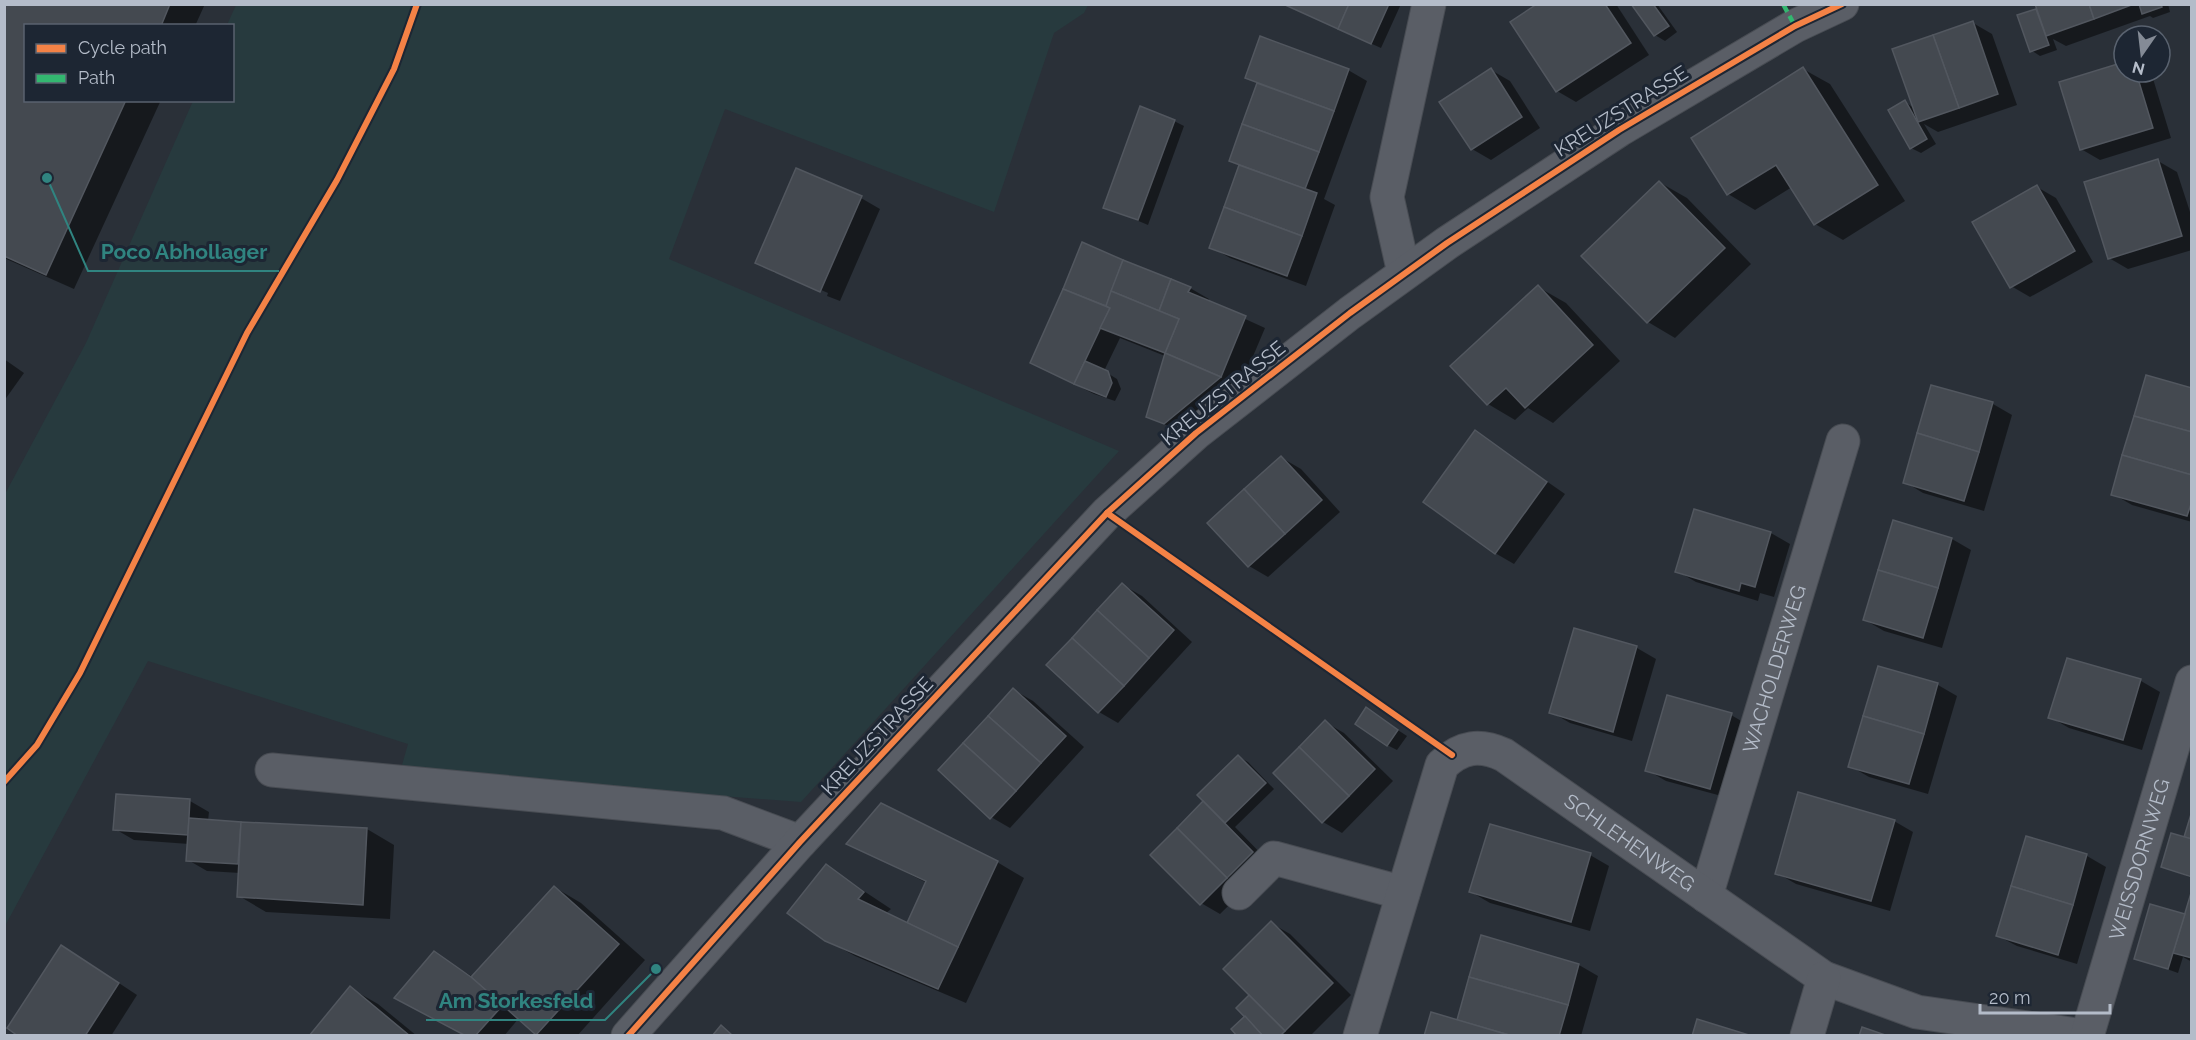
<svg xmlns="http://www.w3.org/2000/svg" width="2196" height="1040" font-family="Raleway,sans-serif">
<rect width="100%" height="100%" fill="#2a3038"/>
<path fill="#273a3e" d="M236,5H1088L1084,13L1054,33L994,212L725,109L669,259L1119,451L801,802L400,772L408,744L148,661L5,926V494L86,343L193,101L232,100V26L227,25Z"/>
<g fill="#0007">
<path d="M4,4H205L195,26H26V100H161L74,289L4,258Z"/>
<path d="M1283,4H1401L1381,48Z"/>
<path d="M1540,4H1616L1649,55L1576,102L1557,91Z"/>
<path d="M1633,4H1657L1677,32L1665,41L1655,35Z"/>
<path d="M2036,4H2168L2170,12L2153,18L2150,16L2066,46L2053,39L2057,50L2040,56L2031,50L2019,16L2038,10Z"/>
<path d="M1973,23L1992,34L2017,105L1938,132L1924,124L1936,144L1921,153L1911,148L1905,102L1914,108Z"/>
<path d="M2124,63V72H2151L2171,138L2100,160L2081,149Z"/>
<path d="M1803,69L1830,84L1905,201L1843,240L1815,224L1792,187L1755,210L1728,194Z"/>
<path d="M1348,70L1367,81L1324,199L1335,205L1306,286L1230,258L1211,247L1240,166L1230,160L1259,84L1247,77Z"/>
<path d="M1491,70L1510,81L1540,128L1491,160L1472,149Z"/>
<path d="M1174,121L1184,126L1148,225L1105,207Z"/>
<path d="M2158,161L2177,172L2192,218V250L2128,269L2109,258Z"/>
<path d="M1659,182L1687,198L1751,264L1675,338L1648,322Z"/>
<path d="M2037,187L2056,198L2093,262L2030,297L2011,286Z"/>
<path d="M861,198L880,209L840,301L827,296L828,293L775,270V273L757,263Z"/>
<path d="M1083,244L1190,288L1209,299L1208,302L1265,328L1240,387L1184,434L1148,416L1165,356L1120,338L1104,371L1117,379L1121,389L1115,401L1094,394L1032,363Z"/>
<path d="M1538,287L1566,303L1620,361L1553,423L1528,408L1515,420L1488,404Z"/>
<path d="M4,359L24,373L4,401Z"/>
<path d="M1933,386L1993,404L2012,415L1984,511L1923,493L1905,482Z"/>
<path d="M2192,390V522L2132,505L2113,494Z"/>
<path d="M1476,432L1565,494L1514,564L1495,553Z"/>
<path d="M1282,458L1301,469L1340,512L1268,577L1249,566Z"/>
<path d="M1894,522L1952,539L1971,550L1942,648L1884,631L1865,620Z"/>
<path d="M1771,533L1790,544L1774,597L1760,593L1758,601L1696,582L1677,571Z"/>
<path d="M1123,585L1142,596L1192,642L1118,723L1099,712L1049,665Z"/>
<path d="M1575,629L1637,648L1656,659L1632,741L1570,723L1551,712Z"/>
<path d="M2068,660L2141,681L2160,692L2142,750L2069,728L2050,717Z"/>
<path d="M1879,668L1938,685L1957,696L1928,794L1869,777L1850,766Z"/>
<path d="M1014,690L1033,701L1084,747L1010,828L991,817Z"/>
<path d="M1375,715L1407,736L1397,750L1387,745Z"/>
<path d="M1731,715L1750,726L1729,798L1666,781L1647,770Z"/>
<path d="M1325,722L1344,733L1393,781L1342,833L1323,822Z"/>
<path d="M1239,757L1248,762L1274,789L1235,827L1271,864L1220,914L1201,903L1152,855L1205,801Z"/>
<path d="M117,796L190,801L209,812L208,821L367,829L394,845L390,919L266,912L239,896L240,873L207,871L188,860L189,844L134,840L115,829Z"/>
<path d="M2192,817V878L2163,867L2185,838Z"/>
<path d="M1894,821L1913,832L1890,911L1796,884L1777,873Z"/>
<path d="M2027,838L2087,856L2106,867L2077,964L2017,946L1998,936Z"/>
<path d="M849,844L997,862L1024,878L966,1003L855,956L826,940V866L891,909L885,914L908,925L927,883Z"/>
<path d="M1590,855L1609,866L1590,931L1490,903L1471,892Z"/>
<path d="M554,887L581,903L645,960L577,1036H540L519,1018L504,1036H467L434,953L473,977Z"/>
<path d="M2192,896V962L2183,957L2178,973L2136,958L2185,916Z"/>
<path d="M1271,923L1290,934L1351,995L1310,1036H1239L1247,1016L1249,997L1255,1001Z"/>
<path d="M1482,937L1579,965L1598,976L1581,1036H1426L1458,1022Z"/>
<path d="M81,958L137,995L111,1036H21Z"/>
<path d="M350,988L378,1004L417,1036H311Z"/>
</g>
<g fill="#444950" stroke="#52575f" stroke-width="1.5">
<path d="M4,4H170L161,26H26V100H126L46,275L4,256Z"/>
<path d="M1283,4H1349L1338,29Z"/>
<path d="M1349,4H1389L1371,44L1338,29Z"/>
<path d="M1537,4H1605L1631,43L1556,92L1510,22Z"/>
<path d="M1631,4H1653L1669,26L1654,36Z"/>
<path d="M2035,4H2089L2094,19L2046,36Z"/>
<path d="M2089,4H2134L2094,19Z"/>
<path d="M2139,4H2161L2162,7L2142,14Z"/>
<path d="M2036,9L2049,45L2030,52L2017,15Z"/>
<path d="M1973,21L1998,94L1959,108L1933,35Z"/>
<path d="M1933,35L1959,108L1918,122L1892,49Z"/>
<path d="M1260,36L1349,69L1334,111L1245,78Z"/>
<path d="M2124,62V72H2136L2153,128L2080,150L2059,82Z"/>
<path d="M1803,67L1878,185L1814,225L1776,165L1727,195L1691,138Z"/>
<path d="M1491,68L1522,117L1471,150L1439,102Z"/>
<path d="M1257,83L1334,111L1319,152L1242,124Z"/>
<path d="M1905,100L1927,139L1910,149L1888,110Z"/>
<path d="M1140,106L1175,120L1138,220L1103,208Z"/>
<path d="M1242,124L1319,152L1305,189L1229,161Z"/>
<path d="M2158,159L2182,236L2108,259L2084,182Z"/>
<path d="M1239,165L1317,193L1302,236L1224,207Z"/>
<path d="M796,168L862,196L820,292L755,263Z"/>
<path d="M1659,181L1725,248L1647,323L1581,256Z"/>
<path d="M2037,185L2075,251L2010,288L1972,222Z"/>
<path d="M1224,207L1302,236L1287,276L1209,248Z"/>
<path d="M1082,242L1123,260L1106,306L1063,289Z"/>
<path d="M1123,260L1171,279L1159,311L1111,291Z"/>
<path d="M1171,279L1191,287L1188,292L1246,316L1221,377L1165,353L1179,319L1159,311Z"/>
<path d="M1538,285L1593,345L1525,408L1506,388L1487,405L1450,366Z"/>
<path d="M1063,289L1110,308L1074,384L1030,363Z"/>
<path d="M1111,291L1179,319L1165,353L1100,328L1110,308L1106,306Z"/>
<path d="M1165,353L1221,377L1164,424L1146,417Z"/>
<path d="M1085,361L1108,371L1112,383L1106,397L1074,384Z"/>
<path d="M2146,375L2192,388V432L2134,416Z"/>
<path d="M1931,385L1993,402L1979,452L1917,433Z"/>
<path d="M2134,416L2192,432V475L2122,455Z"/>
<path d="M1475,430L1547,482L1495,554L1423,502Z"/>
<path d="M1917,433L1979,452L1964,501L1903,483Z"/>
<path d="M2122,455L2192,475V501L2187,516L2111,495Z"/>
<path d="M1281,456L1322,500L1285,534L1244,489Z"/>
<path d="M1244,489L1285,534L1248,567L1207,523Z"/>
<path d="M1694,509L1771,532L1755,587L1741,583L1739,591L1675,572Z"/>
<path d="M1893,520L1952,538L1938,588L1878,570Z"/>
<path d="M1878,570L1938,588L1923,638L1863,620Z"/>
<path d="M1122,583L1174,630L1149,658L1097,610Z"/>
<path d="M1097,610L1149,658L1124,686L1072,638Z"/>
<path d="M1574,628L1637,646L1613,732L1549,713Z"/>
<path d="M1072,638L1124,686L1098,713L1046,665Z"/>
<path d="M2067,658L2141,679L2123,740L2048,718Z"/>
<path d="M1878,666L1938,683L1924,734L1863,716Z"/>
<path d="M1013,688L1066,736L1041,763L988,716Z"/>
<path d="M1667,695L1732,713L1710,789L1645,771Z"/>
<path d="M1366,707L1398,730L1387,746L1355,724Z"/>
<path d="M988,716L1041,763L1016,791L963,743Z"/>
<path d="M1863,716L1924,734L1909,784L1848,767Z"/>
<path d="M1325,720L1375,769L1349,796L1299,747Z"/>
<path d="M963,743L1016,791L990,819L938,770Z"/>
<path d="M1299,747L1349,796L1322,823L1273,773Z"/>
<path d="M1238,755L1266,783L1225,823L1197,795Z"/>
<path d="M1798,792L1895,820L1871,901L1775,874Z"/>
<path d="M116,794L190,799L188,835L113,830Z"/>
<path d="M1203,801L1253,852L1227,878L1177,828Z"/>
<path d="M881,803L998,861L958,947L907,923L926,881L846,844Z"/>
<path d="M2192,811V839L2184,837Z"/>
<path d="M189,818L241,822L238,864L186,861Z"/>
<path d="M241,822L367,828L363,905L237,897Z"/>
<path d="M1490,824L1591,853L1571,922L1469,892Z"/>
<path d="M1177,828L1227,878L1200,905L1150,855Z"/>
<path d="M2171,833L2192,839V877L2161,867Z"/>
<path d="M2026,836L2087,854L2073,905L2011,886Z"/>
<path d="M826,864L864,892L858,899L958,947L938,989L825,941L787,913Z"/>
<path d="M554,886L619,944L536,1035L471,977Z"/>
<path d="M2011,886L2073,905L2058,955L1996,936Z"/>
<path d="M2191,893H2192V958L2173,953Z"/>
<path d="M2150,904L2185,914L2168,969L2134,959Z"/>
<path d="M1271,921L1333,983L1285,1031L1223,969Z"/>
<path d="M1481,935L1579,964L1568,1005L1469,977Z"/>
<path d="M61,945L119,983L85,1036H18L7,1028Z"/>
<path d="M434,951L471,977L503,1005L475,1036H466L394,998Z"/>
<path d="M1469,977L1568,1005L1559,1036H1513L1457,1020Z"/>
<path d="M350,986L410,1036H309Z"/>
<path d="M1249,995L1285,1031L1280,1036H1263L1236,1008Z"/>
<path d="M1431,1012L1512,1036H1424Z"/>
<path d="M1245,1016L1263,1036H1237L1231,1029Z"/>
<path d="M1697,1019L1752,1036H1692Z"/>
<path d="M721,1025L733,1036H712Z"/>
<path d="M1862,1027L1888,1036H1859Z"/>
</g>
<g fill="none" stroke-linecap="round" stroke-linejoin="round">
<defs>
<g id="minor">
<path d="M1404,273L1387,197L1429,4"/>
<path d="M272,770L723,813L800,842"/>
<path d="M1239,893L1274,858L1403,893"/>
<path id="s1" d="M1706,896L1843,441"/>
<path d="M628,1036L800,842L1107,513L1196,433L1350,313L1447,243L1619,130L1795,26L1842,4"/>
<path id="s2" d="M1360,1036L1442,765C1462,746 1480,744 1504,755L1824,978L1917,1012L2084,1036"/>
<path d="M1807,1036L1824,978"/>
<path id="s3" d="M2087,1036L2192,682"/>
</g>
</defs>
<use href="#minor" stroke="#484c53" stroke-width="35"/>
<use href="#minor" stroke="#5a5e66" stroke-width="33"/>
<path stroke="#33b770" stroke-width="4.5" stroke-dasharray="9 4.5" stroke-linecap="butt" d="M1783,4L1795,26"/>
<defs>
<g id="cycleway">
<path d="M1107,513L1452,755"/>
<path d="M4,782L37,745L80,673L247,333L337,180L394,69L417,4"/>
<path d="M628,1036L800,842L1107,513L1196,433L1350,313L1447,243L1619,130L1795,26L1842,4"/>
</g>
</defs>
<use href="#cycleway" stroke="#1d2633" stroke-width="10"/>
<use href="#cycleway" stroke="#f48246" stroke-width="6"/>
</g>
<g text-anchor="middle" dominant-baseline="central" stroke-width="6" stroke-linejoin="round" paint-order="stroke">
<g font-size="20" fill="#b4bcc9" stroke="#1d2633">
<text transform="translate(1621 111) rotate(-32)">KREUZSTRASSE</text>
<text transform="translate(1223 393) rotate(-39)">KREUZSTRASSE</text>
<text stroke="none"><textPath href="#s1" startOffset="237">WACHOLDERWEG</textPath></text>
<text transform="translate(877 736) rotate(-47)">KREUZSTRASSE</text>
<text stroke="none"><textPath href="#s2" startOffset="504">SCHLEHENWEG</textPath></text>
<text stroke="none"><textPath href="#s3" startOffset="184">WEISSDORNWEG</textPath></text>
</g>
</g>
<path fill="none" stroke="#308480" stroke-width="2" d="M47 178L88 271H279M656 969L605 1020H426"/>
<g fill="#308480" stroke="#1d2633" stroke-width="2">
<circle cx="47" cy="178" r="6"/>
<circle cx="656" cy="969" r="6"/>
</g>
<g font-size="21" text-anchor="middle" font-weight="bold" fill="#308480" stroke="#1d2633" stroke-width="6" stroke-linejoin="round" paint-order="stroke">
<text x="184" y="259">Poco Abhollager</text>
<text x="516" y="1008">Am Storkesfeld</text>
</g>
<rect width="2196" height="1040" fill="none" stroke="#b4bcc9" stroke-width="12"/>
<rect x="24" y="24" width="210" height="78" fill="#1d2633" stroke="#59626f" stroke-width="1.5"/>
<rect x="36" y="44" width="30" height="9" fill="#f48246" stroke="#59626f" stroke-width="1.5"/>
<text x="78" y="54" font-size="18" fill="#b4bcc9">Cycle path</text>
<rect x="36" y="74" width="30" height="9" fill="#33b770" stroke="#59626f" stroke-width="1.5"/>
<text x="78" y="84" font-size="18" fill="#b4bcc9">Path</text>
<g transform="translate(2142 54) rotate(194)"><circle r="28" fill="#1d2633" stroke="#59626f" stroke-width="1.5"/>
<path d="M0-4.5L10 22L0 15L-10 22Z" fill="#848b96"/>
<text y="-9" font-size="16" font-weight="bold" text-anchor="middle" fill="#b4bcc9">N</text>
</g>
<path d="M1980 1004v9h130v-9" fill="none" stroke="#b4bcc9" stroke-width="3"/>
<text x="1989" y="1004" font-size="18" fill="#b4bcc9" stroke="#1d2633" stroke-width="4.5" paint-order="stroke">20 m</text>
</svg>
